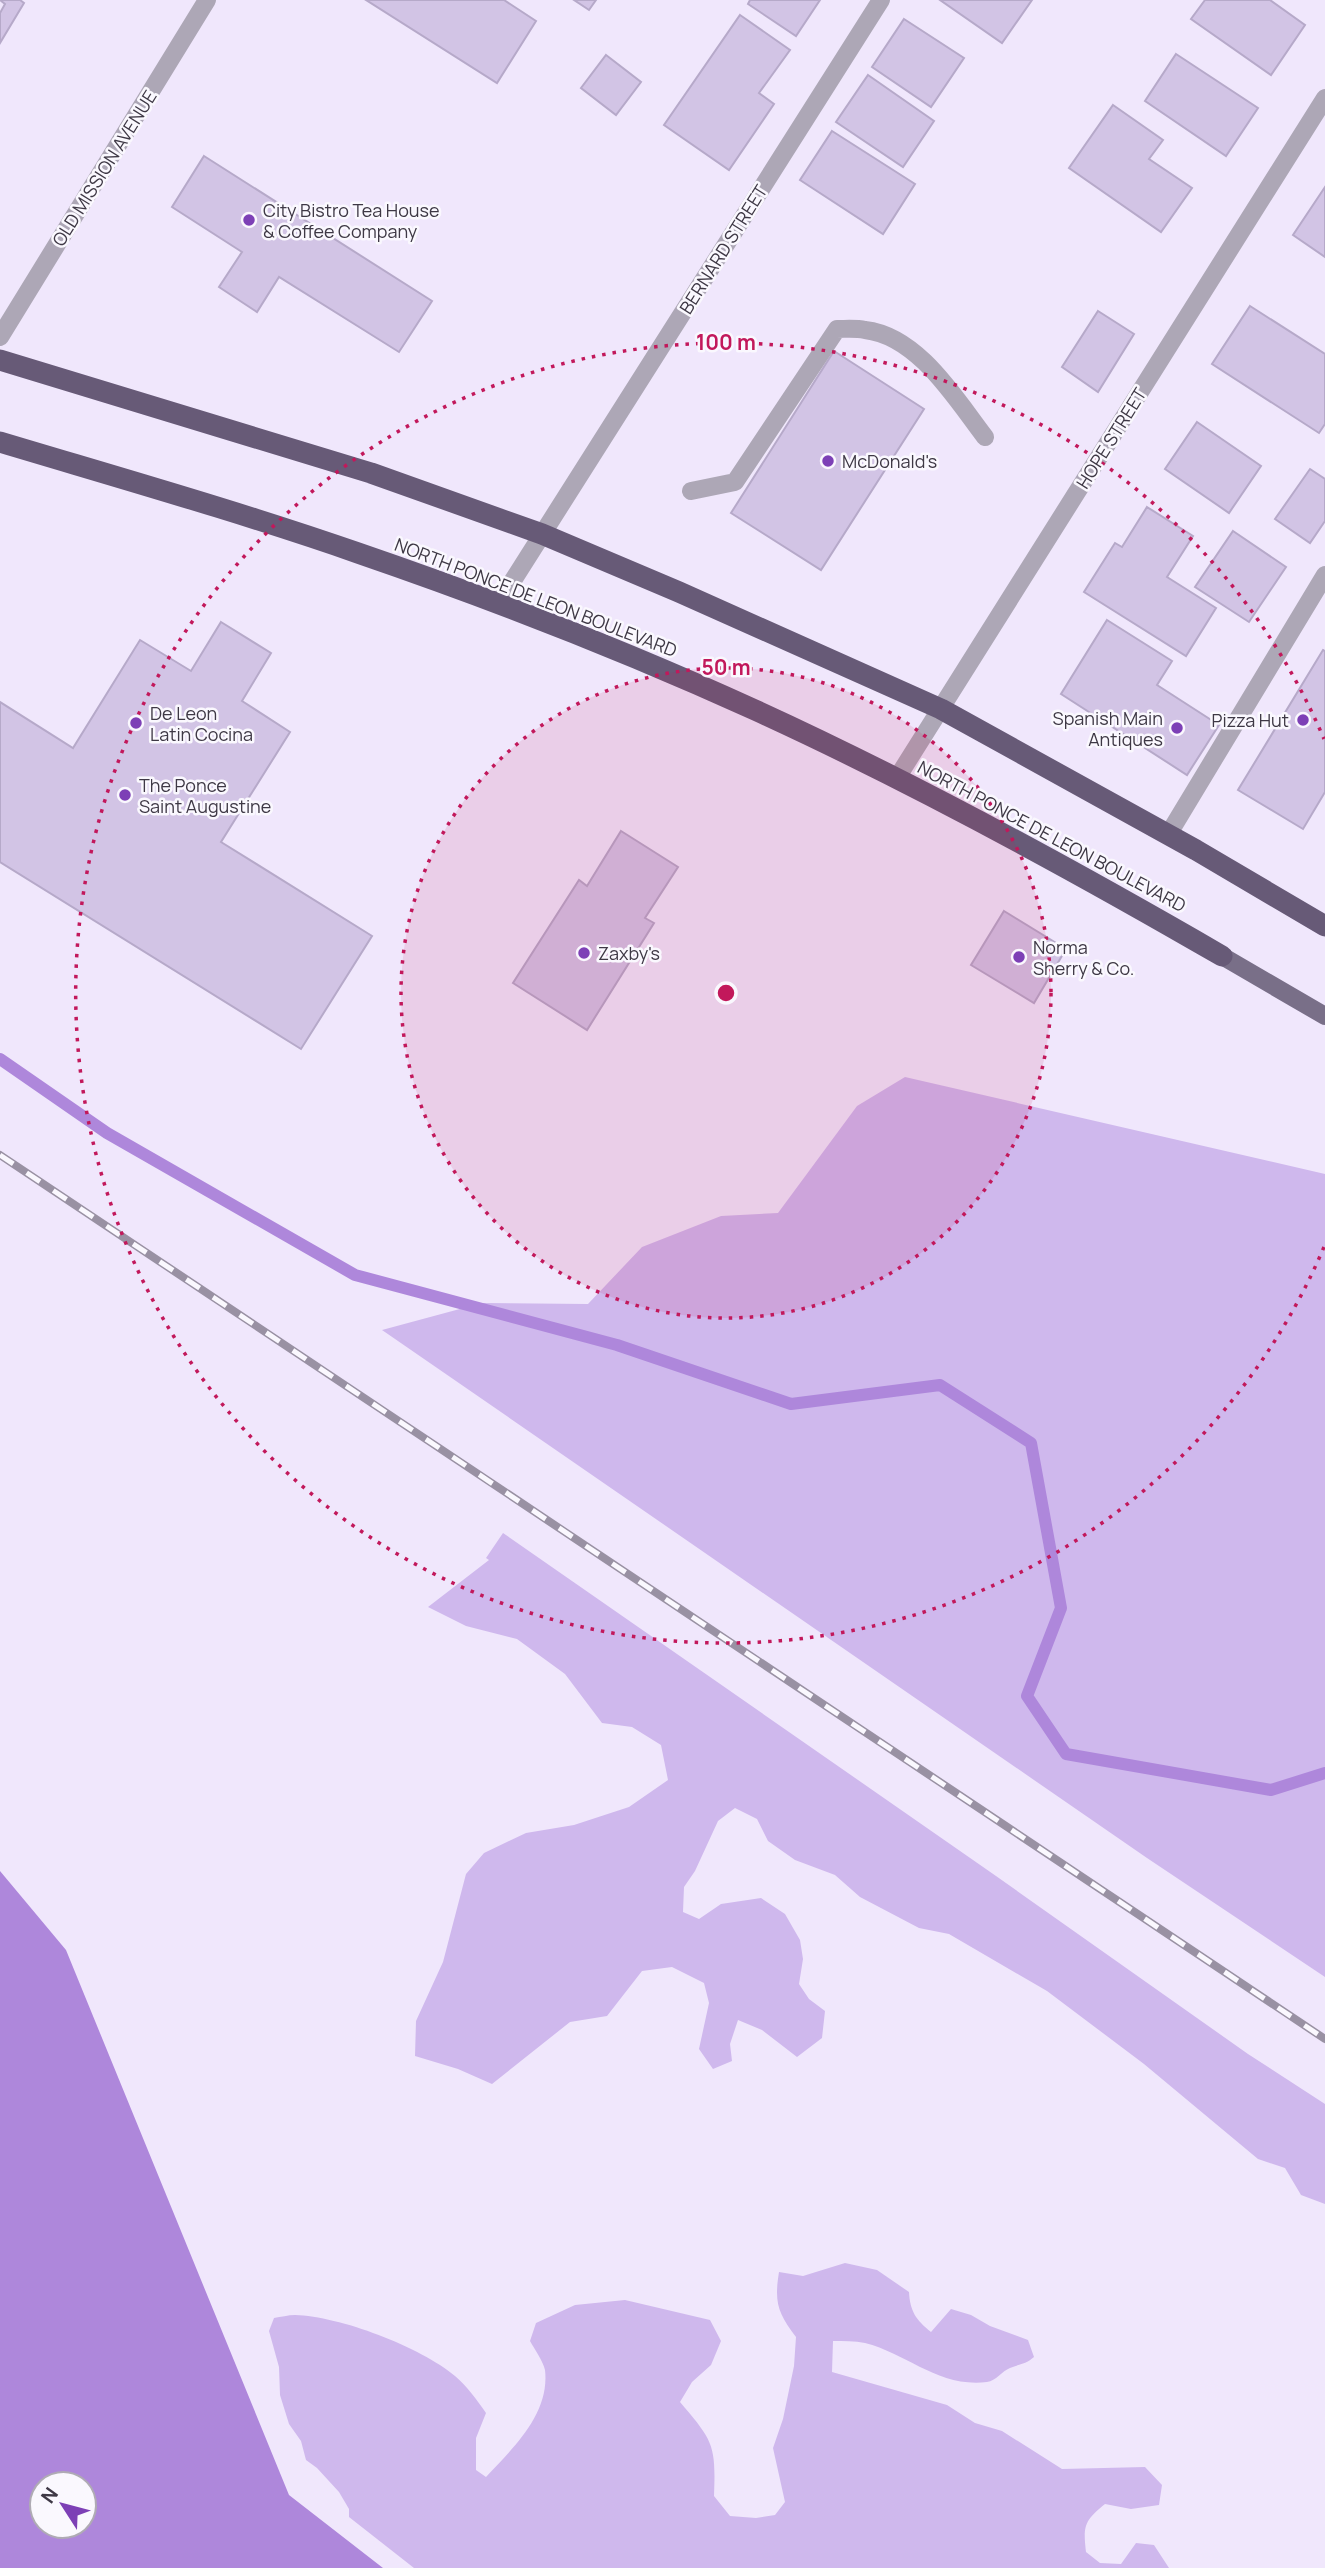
<svg xmlns="http://www.w3.org/2000/svg" width="1325" height="2568" font-family="Manrope,sans-serif">
<rect width="100%" height="100%" fill="#f0e7fc"/>
<g fill="#cfb8ed">
<path d="M905,1077L1325,1174V1977L1147,1858L382,1330L482,1303L588,1304L642,1247L721,1216L778,1213L857,1106Z"/>
<path d="M503,1533L996,1876L1248,2054L1325,2104V2204L1301,2195L1285,2168L1258,2159L1144,2064L1047,1991L949,1934L919,1928L860,1897L835,1875L795,1860L768,1841L757,1819L735,1808L718,1821L695,1871L684,1887L683,1912L699,1919L721,1904L761,1898L785,1914L800,1940L803,1959L799,1984L809,1999L825,2011L822,2038L797,2057L762,2030L738,2020L730,2044L732,2061L713,2069L699,2049L709,2003L704,1983L672,1967L642,1971L607,2016L570,2022L492,2084L458,2069L415,2056L416,2021L443,1962L466,1874L484,1853L526,1833L574,1825L629,1807L668,1780L661,1745L632,1727L602,1723L565,1674L517,1639L466,1626L428,1607L489,1560L486,1558Z"/>
<path d="M845,2263L877,2270L909,2292C910,2311 916,2320 931,2332L951,2309L971,2315L990,2326L1028,2340L1034,2357C1026,2364 1020,2364 1010,2368C1002,2371 996,2381 987,2382C939,2388 908,2354 865,2343C855,2341 843,2341 833,2341L832,2372L947,2405L975,2423L1002,2431L1062,2469L1145,2467L1162,2485L1159,2505L1131,2509L1105,2504C1084,2521 1083,2526 1086,2552L1100,2563L1121,2564L1136,2543L1154,2545L1169,2568H414L349,2517V2509L339,2492L317,2468L306,2460L301,2441L289,2424L280,2395L279,2367L269,2331L274,2318C281,2317 288,2315 295,2315C339,2316 421,2347 455,2376C467,2386 477,2400 486,2413L476,2438V2470L486,2477C513,2448 550,2414 545,2370C543,2361 535,2350 530,2341L536,2323L575,2305L625,2300L710,2320L721,2341L711,2365L692,2382L680,2402C713,2441 716,2444 714,2496L730,2516L756,2518L775,2515L785,2502L773,2448L783,2419L794,2366L796,2337C778,2313 774,2303 779,2272L803,2276Z"/>
</g>
<path fill="#ae87db" fill-rule="evenodd" d="M0,1871L66,1950L289,2495L383,2568H0ZM42,2484H84V2526H42Z"/>
<g fill="none" stroke-linecap="round" stroke-linejoin="round">
<path stroke="#ae87db" stroke-width="12" d="M0,1059L107,1133L355,1275L617,1345L791,1404L940,1385L1031,1443L1061,1608L1027,1696L1066,1754L1271,1790L1325,1773"/>
</g>
<g fill="#d2c4e5" stroke="#b6a9c9" stroke-width="2">
<path d="M0,0H20L24,3L0,43V13L5,4Z"/>
<path d="M366,0H504L536,21L497,83Z"/>
<path d="M574,0H596L589,10Z"/>
<path d="M750,0H820L796,36L748,4Z"/>
<path d="M940,0H1032L1002,43Z"/>
<path d="M1205,0H1270L1305,25L1271,75L1191,19Z"/>
<path d="M740,15L790,50L759,93L774,104L729,170L664,125Z"/>
<path d="M904,19L964,58L931,107L872,67Z"/>
<path d="M1176,54L1258,108L1226,156L1145,101Z"/>
<path d="M606,55L641,82L616,115L581,88Z"/>
<path d="M868,75L934,121L903,167L836,122Z"/>
<path d="M1113,105L1163,140L1149,159L1192,188L1161,232L1069,168Z"/>
<path d="M832,131L915,184L883,234L800,180Z"/>
<path d="M204,156L432,301L399,352L279,277L257,312L219,287L242,252L172,207Z"/>
<path d="M1325,187V257L1293,235Z"/>
<path d="M1250,306L1325,354V424L1319,433L1212,364Z"/>
<path d="M1098,311L1134,334L1098,392L1062,367Z"/>
<path d="M834,351L924,409L821,570L731,513Z"/>
<path d="M1197,422L1261,466L1229,513L1165,469Z"/>
<path d="M1310,469L1325,479V521L1310,543L1275,519Z"/>
<path d="M1147,507L1193,536L1167,577L1216,608L1186,656L1084,592L1115,543L1122,547Z"/>
<path d="M1233,531L1286,567L1249,622L1195,587Z"/>
<path d="M1107,620L1172,661L1157,685L1219,725L1187,775L1061,694Z"/>
<path d="M221,622L271,653L242,701L290,732L221,842L372,936L301,1049L0,862V702L73,748L140,640L191,671Z"/>
<path d="M1323,650L1325,651V792L1303,829L1238,790Z"/>
<path d="M621,831L678,867L645,918L654,923L587,1030L513,983L579,880L587,886Z"/>
<path d="M1004,911L1066,949L1034,1003L971,965Z"/>
</g>
<g fill="none" stroke-linecap="round" stroke-linejoin="round">
<g stroke="#ada7b6" stroke-width="18">
<path d="M691,491L735,482L837,329C846,329 856,328 865,330C918,336 955,398 985,437"/>
<path d="M1168,835L1325,575"/>
</g>
<g stroke="#ada7b6" stroke-width="18">
<path d="M0,337L207,0"/>
<path d="M498,604L881,0"/>
<path d="M897,778L1325,98"/>
</g>
<path stroke="#796f88" stroke-width="18" d="M1222,956L1325,1016"/>
<g stroke="#675a77" stroke-width="21">
<path d="M0,360L371,473L542,534L679,592L941,709L1196,850L1325,926"/>
<path d="M0,442C120,478 240,512 358,553C492,599 626,651 755,710C915,783 1070,868 1222,956"/>
</g>
<defs>
<path id="rail" d="M0,1155L1325,2039"/>
</defs>
<use href="#rail" stroke="#9991a3" stroke-width="8"/>
<use href="#rail" stroke="#faf8fe" stroke-width="5" stroke-dasharray="16" stroke-linecap="butt"/>
</g>
<circle cx="726" cy="993" r="325" fill="#c2185b" fill-opacity=".12"/>
<g fill="none" stroke="#c2185b" stroke-width="3.5" stroke-dasharray="3.5 7">
<circle cx="726" cy="993" r="325"/>
<path d="M1324 1247A650 650 0 1 1 1324 739"/>
</g>
<g fill="#7d40b6" stroke="#faf8fe" stroke-width="2.5">
<circle cx="249" cy="220" r="7"/>
<circle cx="828" cy="461" r="7"/>
<circle cx="1303" cy="720" r="7"/>
<circle cx="136" cy="723" r="7"/>
<circle cx="1177" cy="728" r="7"/>
<circle cx="125" cy="795" r="7"/>
<circle cx="584" cy="953" r="7"/>
<circle cx="1019" cy="957" r="7"/>
</g>
<g text-anchor="middle" dominant-baseline="central" stroke-width="5" stroke-linejoin="round" paint-order="stroke">
<g font-size="18" fill="#3e3845" stroke="#faf8fe">
<text transform="translate(104 168) rotate(-58)">OLD MISSION AVENUE</text>
<text transform="translate(723 249) rotate(-58)">BERNARD STREET</text>
<text transform="translate(1111 438) rotate(-58)">HOPE STREET</text>
<text transform="translate(536 597) rotate(21)">NORTH PONCE DE LEON BOULEVARD</text>
<text transform="translate(1052 836) rotate(28)">NORTH PONCE DE LEON BOULEVARD</text>
</g>
<g font-size="18" fill="#3e3845" stroke="#faf8fe" text-anchor="start">
<text x="263" y="210">City Bistro Tea House<tspan x="263" dy="21">&amp; Coffee Company</tspan></text>
<text x="842" y="461">McDonald's</text>
<text x="150" y="713">De Leon<tspan x="150" dy="21">Latin Cocina</tspan></text>
<text x="1163" y="718" text-anchor="end">Spanish Main<tspan x="1163" dy="21">Antiques</tspan></text>
<text x="1289" y="720" text-anchor="end">Pizza Hut</text>
<text x="139" y="785">The Ponce<tspan x="139" dy="21">Saint Augustine</tspan></text>
<text x="1033" y="947">Norma<tspan x="1033" dy="21">Sherry &amp; Co.</tspan></text>
<text x="598" y="953">Zaxby's</text>
</g>
</g>
<circle cx="726" cy="993" r="10" fill="#c2185b" stroke="#faf8fe" stroke-width="3.5"/>
<g font-size="21" text-anchor="middle" font-weight="bold" fill="#c2185b" stroke="#faf8fe" stroke-width="5" stroke-linejoin="round" paint-order="stroke">
<text x="726" y="350">100 m</text>
<text x="726" y="675">50 m</text>
</g>
<g transform="translate(63 2505) rotate(306)"><circle r="33" fill="#faf8fe" stroke="#afabb4" stroke-width="2"/>
<path d="M0-5L12 26L0 18L-12 26Z" fill="#7d40b6"/>
<text y="-10" font-size="19" font-weight="bold" text-anchor="middle" fill="#3e3845">N</text>
</g>
</svg>
